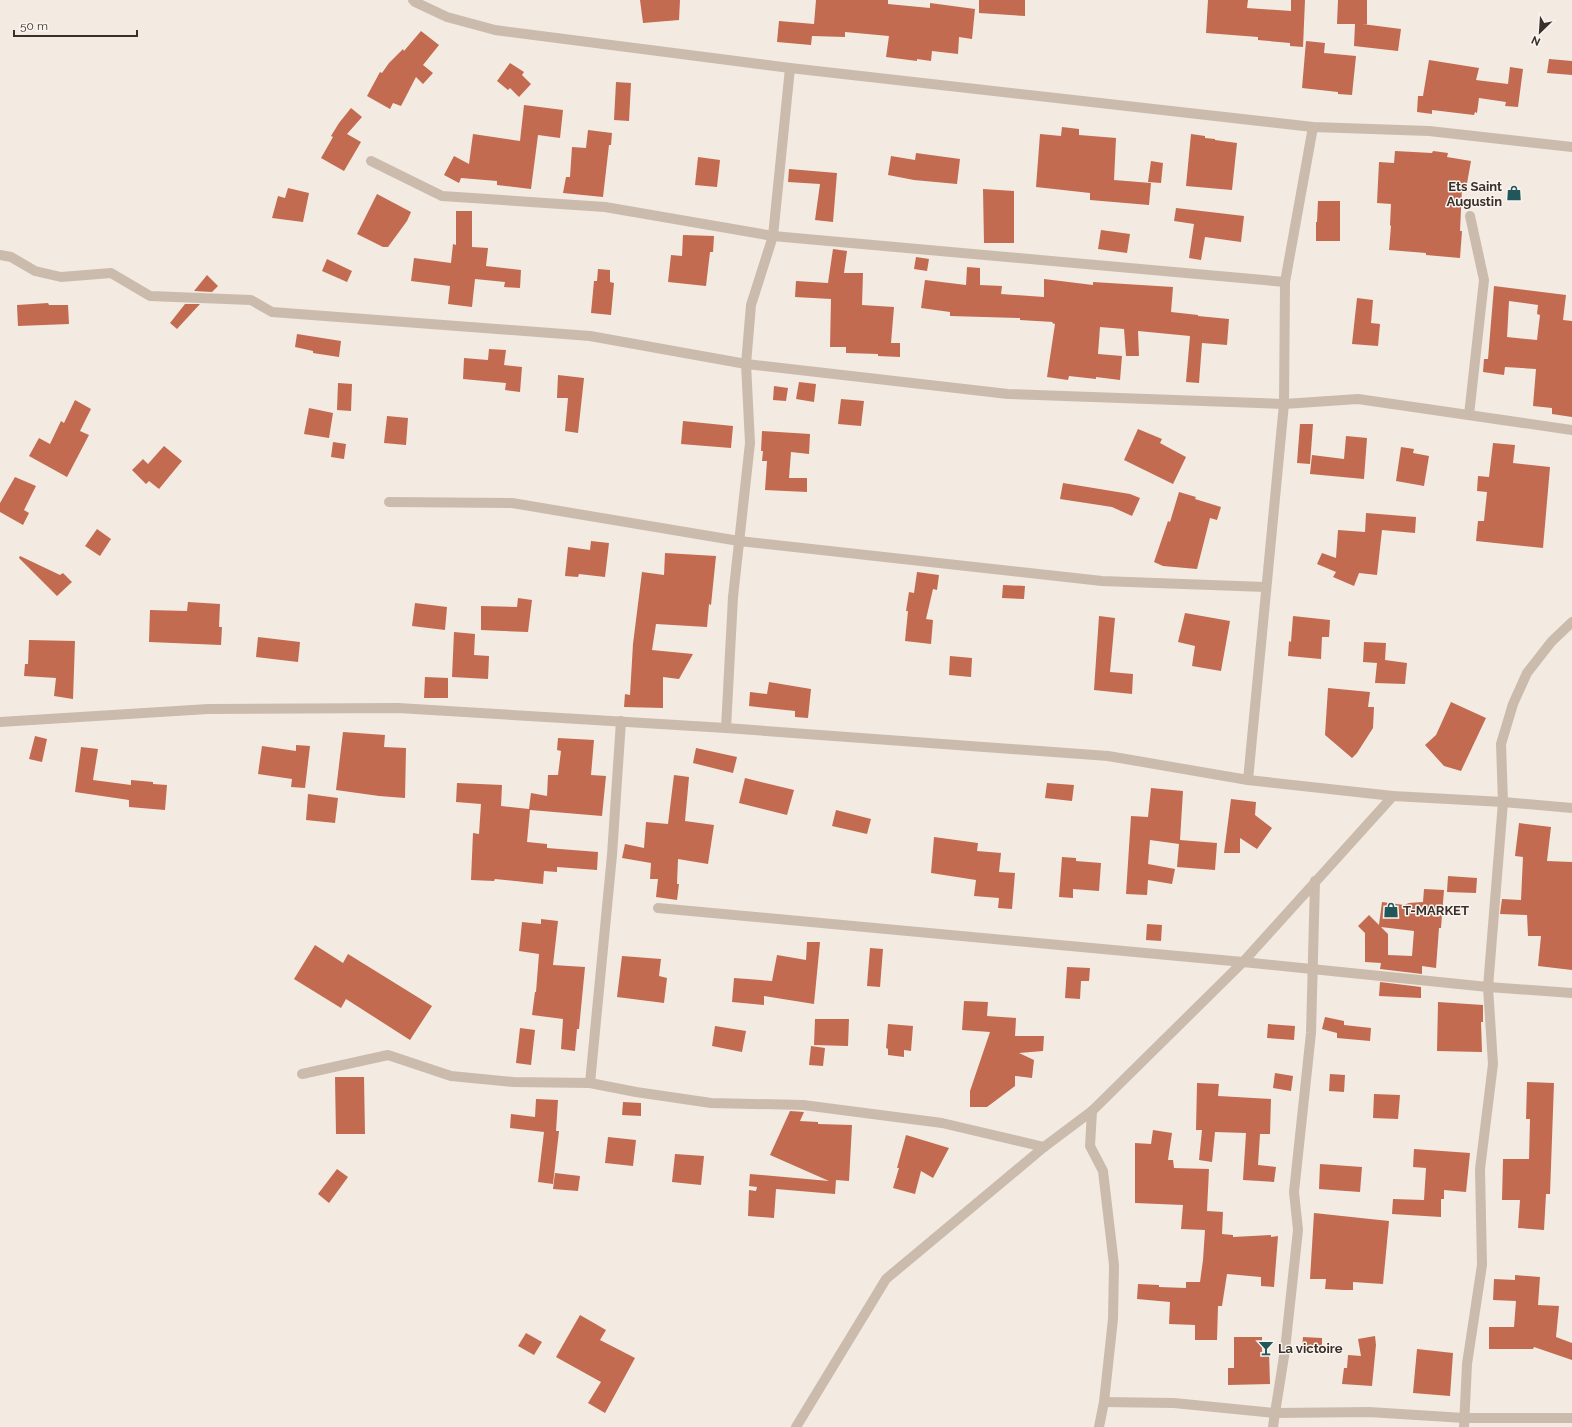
<svg xmlns="http://www.w3.org/2000/svg" width="1572" height="1427" font-family="Raleway,sans-serif">
<rect width="100%" height="100%" fill="#f3eae1"/>
<g fill="#c26b50" fill-rule="evenodd">
<path d="M640,0H680L679,20L643,23Z"/>
<path d="M816,0H888V4L930,8V3L975,9L972,39L959,37L958,54L932,51L931,61L917,59V61L886,57L889,36L845,32V37L812,36L811,45L777,42L779,21L814,24Z"/>
<path d="M979,0H1025V16L979,13Z"/>
<path d="M1208,0H1248L1247,8L1291,11V0H1305L1303,47L1290,46V43L1258,40V37L1206,33Z"/>
<path d="M1338,0H1367V25L1362,24L1401,29L1398,51L1354,46L1355,24H1337Z"/>
<path d="M421,31L439,45L423,65L433,73L423,84L416,77L401,106L393,103L390,109L367,96L380,72L382,73L389,63L403,49L404,51Z"/>
<path d="M1306,41L1325,43L1324,53L1356,56L1352,95L1338,94V92L1302,88Z"/>
<path d="M1549,59L1572,61V75L1547,73Z"/>
<path d="M1429,60L1479,68L1476,80L1508,84L1510,67L1523,69L1518,107L1505,106L1506,102L1479,98L1477,113L1475,112L1474,115L1432,110V114L1417,112L1418,96H1423Z"/>
<path d="M510,63L524,72L522,75L531,84L519,97L510,88L508,90L497,81Z"/>
<path d="M616,82L631,83L629,121L614,120Z"/>
<path d="M524,105L563,110L560,138L538,135L531,189L497,185V181L461,178L459,183L444,175L454,156L469,164L473,134L520,141Z"/>
<path d="M351,108L362,117L347,134L361,142L344,171L321,158L333,137L331,136L339,123Z"/>
<path d="M1062,127L1079,129V135L1116,138L1114,180L1151,183L1149,205L1090,200V193L1036,187L1040,134L1061,136Z"/>
<path d="M588,130L612,133L611,145H609L603,197L563,193L566,177H570L572,147L586,148Z"/>
<path d="M1191,134L1205,136V138L1215,139V140L1237,143L1232,190L1186,186Z"/>
<path d="M1395,151L1432,153L1433,151L1448,153L1447,157L1471,161L1466,189L1462,188L1460,231H1462L1460,258L1426,255V253L1389,250L1391,226L1390,225L1391,204L1377,203L1379,162L1394,163Z"/>
<path d="M916,153L960,159L957,184L914,180L888,175L891,156L915,160Z"/>
<path d="M698,157L720,160L717,187L695,185Z"/>
<path d="M1151,161L1163,163L1161,183L1148,182Z"/>
<path d="M789,169L837,173L833,222L815,220L820,184L788,182Z"/>
<path d="M288,188L309,193L303,222L272,218L278,196L285,198Z"/>
<path d="M983,189L1014,191V243H984Z"/>
<path d="M377,194L411,212L407,221L388,247H383L357,234Z"/>
<path d="M1318,201H1340V241H1316V222H1317Z"/>
<path d="M1176,208L1244,216L1241,242L1205,237L1201,260L1189,258L1194,224L1174,221Z"/>
<path d="M456,211H472V247L488,248L486,266L521,270L520,288L504,287L505,282L475,279L472,307L448,304L450,286L411,281L414,258L451,263L453,244L456,245Z"/>
<path d="M1101,230L1130,234L1127,253L1098,249Z"/>
<path d="M683,235L714,236L713,252H710L706,286L668,282L671,255L682,256Z"/>
<path d="M833,249L847,251L844,273H863L862,305L894,307L891,343H900V357L878,356V354L846,353V347H830L831,299L795,297L796,281L828,283Z"/>
<path d="M916,257L929,259L927,271L914,269Z"/>
<path d="M327,259L352,271L347,282L322,271Z"/>
<path d="M967,267L980,268V285L1002,286L1001,294L1044,297V279L1093,285V282L1173,287L1171,312L1198,315V316L1229,319L1227,345L1202,343L1199,383L1186,382L1190,336L1138,331L1139,356H1126L1124,329L1100,327L1098,354L1122,356L1120,380L1096,377V379L1069,376L1068,380L1047,377L1055,324L1052,323L1053,322L1020,320V318L950,316V312L921,308L925,280L966,285Z"/>
<path d="M598,269L610,270V282L614,283L611,315L591,313L594,281H597Z"/>
<path d="M207,275L218,286L212,292L194,291Z"/>
<path d="M1494,286L1566,295L1563,320L1572,321V417L1552,414V408L1533,406L1536,369L1505,367L1504,375L1483,372L1484,359H1488ZM1509,301L1538,305L1537,314L1540,315L1537,340L1507,337Z"/>
<path d="M1357,298L1373,300L1371,323L1380,324L1378,346L1352,344Z"/>
<path d="M48,303L49,305H68L69,324L18,326L17,305Z"/>
<path d="M185,304H200L177,329L170,323Z"/>
<path d="M297,334L341,341L339,357L313,353V351L295,347Z"/>
<path d="M489,349L506,350L504,365L522,367L520,392L505,390L506,383L463,379L464,358L488,360Z"/>
<path d="M558,375L584,378L578,433L565,431L568,398H557Z"/>
<path d="M799,382L816,384L814,402L796,399Z"/>
<path d="M338,383L352,384L351,411L337,410Z"/>
<path d="M774,386L788,388L786,401L773,400Z"/>
<path d="M841,399L864,401L861,426L838,424Z"/>
<path d="M75,400L91,409L80,431L89,435L67,477L29,456L39,438L50,444L61,421L64,423Z"/>
<path d="M309,408L333,413L329,438L304,434Z"/>
<path d="M387,416L408,418L406,445L384,443Z"/>
<path d="M683,421L733,426L731,448L681,444Z"/>
<path d="M1300,424H1313L1310,464L1297,463Z"/>
<path d="M1138,429L1162,439L1160,443L1186,457L1173,484L1124,460Z"/>
<path d="M762,431L810,434L809,454L791,452L789,478H807V492L765,490L767,461H762L763,451H761Z"/>
<path d="M1346,436L1367,438L1364,479L1310,474L1312,455L1344,459Z"/>
<path d="M333,442L346,444L344,459L331,457Z"/>
<path d="M1493,443L1515,445L1513,463L1550,467L1543,548L1476,541L1478,521H1484L1487,492L1477,491L1478,476L1489,477Z"/>
<path d="M164,446L182,461L159,489L149,481L146,484L132,470L143,459L148,464Z"/>
<path d="M1401,447L1414,449L1413,453L1429,456L1424,486L1396,481Z"/>
<path d="M15,477L36,486L24,510L29,513L23,525L0,512V503Z"/>
<path d="M1063,483L1130,494L1140,498L1132,516L1112,507L1060,499Z"/>
<path d="M1179,492L1196,497L1195,499L1221,507L1217,520L1210,518L1197,569L1163,566L1154,562L1168,521L1170,522Z"/>
<path d="M1366,513L1416,517L1415,533L1382,530L1377,575L1359,573L1354,586L1333,577L1336,572L1317,564L1322,553L1336,558L1338,530L1365,532Z"/>
<path d="M97,529L111,539L100,556L85,546Z"/>
<path d="M591,541L609,543L605,577L579,574L578,577L565,576L568,547L590,550Z"/>
<path d="M665,553L716,556L711,605L709,604L707,627L656,624L652,650L693,654L679,679L663,677V708L624,707L625,694L630,695L633,644L642,572L664,575Z"/>
<path d="M20,556L60,575L63,573L72,582L57,596L19,558Z"/>
<path d="M917,572L939,575L937,590L933,589L926,619L933,620L931,644L905,641L908,611H906L909,592L914,593Z"/>
<path d="M1003,585L1025,586L1024,599L1002,598Z"/>
<path d="M518,598L532,600L528,632L481,630V606L517,607Z"/>
<path d="M188,602L220,604L219,627H222L221,645L149,642L150,610L187,611Z"/>
<path d="M415,603L447,607L445,630L412,626Z"/>
<path d="M1185,613L1230,621L1221,671L1192,666L1195,646L1178,642Z"/>
<path d="M1099,616L1115,618L1110,672L1133,674L1132,694L1094,690Z"/>
<path d="M1293,616L1330,620L1329,637H1322L1321,659L1288,656L1289,641L1291,642Z"/>
<path d="M454,632L475,634L474,655L489,656L488,679L452,677Z"/>
<path d="M258,637L300,642L298,662L256,657Z"/>
<path d="M29,640L75,641L73,699L54,696L56,678L24,676L25,664H28Z"/>
<path d="M1364,642L1386,643L1385,660L1407,663L1405,684L1375,683L1377,663L1363,662Z"/>
<path d="M950,656L972,658L971,677L949,675Z"/>
<path d="M425,677L448,678V698H424Z"/>
<path d="M769,682L811,689L808,718L795,717V711L749,706L750,692L767,694Z"/>
<path d="M1328,688L1370,692L1368,707H1374L1373,728L1357,753L1352,758L1325,735Z"/>
<path d="M1451,702L1486,718L1461,771L1444,766L1425,745L1436,735Z"/>
<path d="M343,732L385,735L384,747L406,748L405,798L379,796L336,790Z"/>
<path d="M35,736L47,739L42,762L29,759Z"/>
<path d="M558,738L594,740L591,775L606,776L602,816L530,810L527,842L547,844V848L598,852L597,870L557,867V872L544,871L543,884L495,879L494,881L471,880L473,833L479,834L481,804L456,802L457,783L502,785L501,806L529,809L531,793L547,796L548,775H558L561,751L557,750Z"/>
<path d="M296,745L310,746L305,788L291,787L292,779L258,774L262,746L296,751Z"/>
<path d="M81,747L98,749L93,780L131,785V780L153,782V784L167,785L165,810L129,807V800L75,792Z"/>
<path d="M696,748L737,757L733,773L693,763Z"/>
<path d="M674,775L689,777L685,821L714,825L708,864L678,859L677,884H679L677,900L656,897L658,879H650L651,863L622,858L625,844L644,848L646,822L668,824Z"/>
<path d="M745,778L794,790L787,815L739,803Z"/>
<path d="M1047,783L1074,785L1072,801L1045,798Z"/>
<path d="M1151,788L1183,791L1180,840L1217,843L1215,870L1177,867L1179,844L1150,840L1148,864L1175,869L1172,884L1148,880L1147,895L1126,894L1131,816L1148,817Z"/>
<path d="M308,794L338,798L335,823L306,820Z"/>
<path d="M1231,799L1256,802L1255,815L1272,828L1257,849L1240,838V853H1224Z"/>
<path d="M836,810L871,819L867,834L832,826Z"/>
<path d="M1519,823L1551,827L1547,861L1572,862V970L1538,966L1541,936H1528L1527,915L1500,914L1502,899L1521,900L1523,857L1515,856Z"/>
<path d="M934,837L978,843L977,851L1001,853L999,872L1015,873L1012,909L998,908L999,898L974,896L976,880L931,873Z"/>
<path d="M1062,857L1076,858V861L1101,863L1099,891L1073,889V898L1059,897Z"/>
<path d="M1448,876L1477,878L1476,893L1447,892Z"/>
<path d="M1424,889L1444,890L1441,928H1439L1436,968L1422,966V974L1380,969L1381,963L1365,962V933L1358,926L1369,915L1379,925L1382,902L1404,905L1409,903L1423,902ZM1381,927L1414,931L1412,956L1388,955V934Z"/>
<path d="M541,919L558,921L553,965L585,967L579,1029H577L575,1051L561,1049L563,1019L532,1015L535,992H536L539,954L519,951L522,922L541,924Z"/>
<path d="M1147,924L1162,925L1161,941L1146,940Z"/>
<path d="M807,942H820L814,1004L764,996V1005L732,1002L734,978L772,981L777,955L806,960Z"/>
<path d="M315,945L343,963L348,954L432,1006L410,1040L346,999L341,1008L294,979Z"/>
<path d="M870,948L883,949L880,987L867,986Z"/>
<path d="M622,956L661,959L659,976L667,978L664,1003L617,997Z"/>
<path d="M1067,967L1090,968L1089,981H1081L1080,999L1065,998Z"/>
<path d="M1380,982L1421,987V998L1379,996Z"/>
<path d="M964,1001L988,1002L987,1016L1016,1018L1015,1036H1044L1043,1051L1019,1053L1034,1060L1032,1078L1015,1076V1086L987,1107H970V1091L990,1032L962,1030Z"/>
<path d="M1438,1002L1483,1005V1022H1481L1482,1052L1437,1051Z"/>
<path d="M1325,1017L1344,1021V1025L1371,1028L1370,1041L1337,1038V1033L1322,1029Z"/>
<path d="M815,1019H849L848,1046L814,1045Z"/>
<path d="M888,1024L913,1026L911,1051L904,1050V1057L888,1055V1049L886,1048Z"/>
<path d="M1268,1024L1295,1026L1294,1040L1267,1038Z"/>
<path d="M715,1026L746,1031L742,1052L712,1046Z"/>
<path d="M520,1028L535,1030L531,1065L516,1063Z"/>
<path d="M811,1046L825,1048L823,1066L809,1065Z"/>
<path d="M1275,1073L1293,1076L1291,1091L1273,1088Z"/>
<path d="M1330,1074L1345,1075L1344,1092L1329,1091Z"/>
<path d="M335,1077H364L365,1134H336Z"/>
<path d="M1527,1082L1554,1083L1550,1194H1546L1544,1230L1518,1228L1520,1200H1502L1503,1159H1529L1530,1119H1526Z"/>
<path d="M1197,1083L1219,1084L1218,1096L1271,1099L1270,1134H1260L1258,1165L1276,1167L1274,1182L1243,1180L1246,1133L1215,1132L1212,1162L1199,1160L1202,1130H1196Z"/>
<path d="M1374,1094L1400,1095L1398,1119L1373,1118Z"/>
<path d="M536,1099L558,1100L556,1131H559L553,1184L538,1182L544,1132L510,1128L511,1114L535,1117Z"/>
<path d="M623,1102L641,1103V1116L622,1115Z"/>
<path d="M790,1111L804,1112L800,1121L818,1122V1124L852,1125L849,1181L836,1180L835,1194L776,1189L774,1218L748,1216L749,1190L756,1191L757,1187L749,1186L750,1174L829,1181L770,1155Z"/>
<path d="M1153,1130L1172,1133L1168,1160H1173L1174,1168L1209,1169L1207,1211L1223,1212L1222,1234L1233,1235V1237L1271,1235V1237L1278,1236L1274,1287L1261,1286V1277L1227,1274L1222,1306H1218L1217,1340H1195V1325L1169,1324L1170,1302L1137,1299L1138,1284L1159,1285V1287L1186,1288V1282H1200L1203,1260L1205,1230L1181,1229L1183,1205L1135,1203V1143L1151,1144Z"/>
<path d="M906,1135L949,1148L933,1178L921,1171L915,1194L893,1188L899,1168H897Z"/>
<path d="M608,1137L636,1140L633,1166L605,1163Z"/>
<path d="M1414,1149L1470,1153L1466,1192L1444,1190V1199H1441V1217L1392,1214L1393,1199L1424,1200L1426,1168L1413,1167Z"/>
<path d="M675,1154L704,1156L701,1185L672,1182Z"/>
<path d="M1320,1164L1362,1167L1360,1192L1319,1189Z"/>
<path d="M337,1169L348,1177L329,1203L318,1194Z"/>
<path d="M555,1173L580,1176L578,1191L553,1189Z"/>
<path d="M1314,1213L1389,1221L1383,1284L1353,1282V1290H1344L1325,1289L1326,1279H1310Z"/>
<path d="M1515,1275L1540,1277L1538,1305L1559,1306L1556,1337L1572,1343V1360L1534,1347L1533,1349H1489V1327H1514L1516,1301L1493,1300L1494,1279L1515,1280Z"/>
<path d="M580,1315L606,1330L600,1340L635,1358L605,1413L588,1403L601,1382L556,1357Z"/>
<path d="M526,1333L542,1342L534,1355L518,1346Z"/>
<path d="M1375,1336L1376,1345L1372,1386L1342,1384L1344,1368H1347L1348,1355L1361,1356L1358,1339Z"/>
<path d="M1234,1337H1262V1352H1269L1270,1384L1228,1385V1368H1234Z"/>
<path d="M1303,1337L1322,1338V1351L1302,1349Z"/>
<path d="M1417,1349L1453,1353L1450,1396L1413,1393Z"/>
</g>
<g fill="none" stroke-linecap="round" stroke-linejoin="round">
<g stroke="#cbbbad" stroke-width="10">
<path d="M413,0L415,2L447,17L495,30L790,68L1313,127L1429,131L1572,147"/>
<path d="M371,161L442,196L605,207L773,236L1285,282"/>
<path d="M0,255L11,257L35,271L61,277L111,273L150,296L251,300L272,312L590,336L746,364L1008,394L1284,404L1358,399L1572,430"/>
<path d="M1469,415L1484,280L1470,216"/>
<path d="M389,502L512,503L739,541L1102,581L1265,587"/>
<path d="M0,722L208,709L398,708L726,728L1108,756L1248,780L1393,796L1503,802L1572,808"/>
<path d="M726,728L733,597L750,443L746,364L751,305L773,236L790,68"/>
<path d="M1248,780L1284,404L1285,282L1313,127"/>
<path d="M658,908L1243,962L1488,987L1572,993"/>
<path d="M302,1074L388,1055L451,1076L513,1082L590,1083L636,1092L711,1103L803,1105L942,1123L1044,1147"/>
<path d="M590,1083L612,855L621,721"/>
<path d="M1092,1111L1090,1146L1103,1171L1114,1265L1113,1319L1104,1402L1099,1427"/>
<path d="M1104,1402L1174,1403L1275,1413L1285,1350L1298,1230L1294,1192L1311,1033L1315,881"/>
<path d="M796,1427L886,1279L1044,1147L1092,1111L1243,962L1393,796"/>
<path d="M1273,1427L1275,1413L1369,1412L1464,1418H1572"/>
<path d="M1464,1427L1467,1364L1482,1265L1480,1169L1493,1064L1488,987L1503,802L1501,744L1513,704L1527,673L1552,641L1572,622"/>
</g>
</g>
<defs>
<symbol id="shop-bare" viewBox="-9 -9 18 18"><path d="M-5-2.5h2.3a2.7 3.5 0 0 1 5.4 0H5L5.5 6h-11ZM-1.5-2.5h3a1.5 2.3 0 0 0-3 0Z" fill="#21565a" stroke="#faf4ee" stroke-width="2.5" paint-order="stroke"/></symbol>
<symbol id="bar-bare" viewBox="-9 -9 18 18"><path d="M-6-5H6L.8 .8V4.5H3.5V6h-7V4.5H-.8V.8Z" fill="#21565a" stroke="#faf4ee" stroke-width="2.5" paint-order="stroke"/></symbol>
</defs>
<g fill-rule="evenodd">
<use href="#shop-bare" x="1503" y="182" width="22" height="22"/>
<use href="#shop-bare" x="1380" y="899" width="22" height="22"/>
<use href="#bar-bare" x="1255" y="1337" width="22" height="22"/>
</g>
<g text-anchor="middle" dominant-baseline="central" stroke-width="3" stroke-linejoin="round" paint-order="stroke">
<g font-size="13" font-weight="bold" fill="#3a302b" stroke="#faf4ee" text-anchor="start">
<text x="1502" y="186" text-anchor="end">Ets Saint<tspan x="1502" dy="15">Augustin</tspan></text>
<text x="1403" y="910">T-MARKET</text>
<text x="1278" y="1348">La victoire</text>
</g>
</g>
<g transform="translate(1540 32) rotate(205)" stroke="#faf4ee" stroke-width="3" paint-order="stroke">
<path d="M0-3L7 15L0 10L-7 15Z" fill="#3a302b"/>
<text y="-6" font-size="11" font-weight="bold" text-anchor="middle" fill="#3a302b">N</text>
</g>
<path d="M14 30v6h123v-6" fill="none" stroke="#3a302b" stroke-width="2"/>
<text x="20" y="30" font-size="12" fill="#3a302b" stroke="#faf4ee" stroke-width="3" paint-order="stroke">50 m</text>
</svg>
